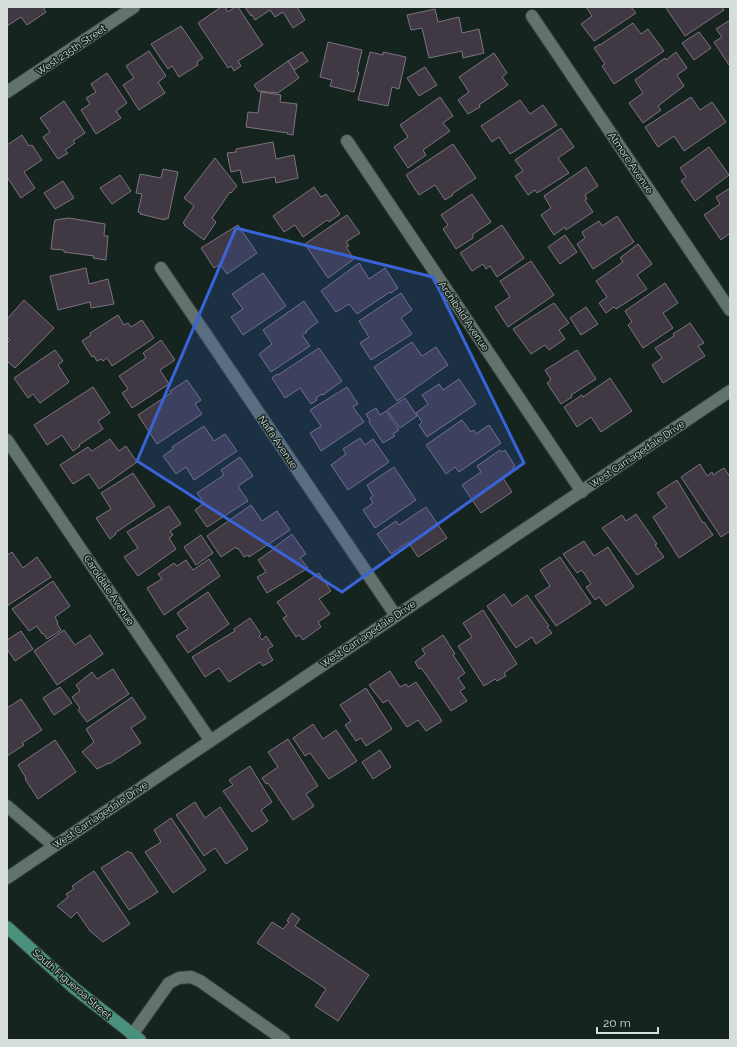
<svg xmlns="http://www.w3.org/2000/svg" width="737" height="1047" font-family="Raleway,sans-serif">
<rect width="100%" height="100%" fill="#16241f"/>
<g fill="#403842" stroke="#7d737f">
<path d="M7,7H43L46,12L27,25L21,17L7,26Z"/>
<path d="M221,7H225L228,12L235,7H238L263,45L238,61L241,66L234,71L231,66L228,68L198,23Z"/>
<path d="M245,7H297L305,20L293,28L283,12L275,17L270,10L255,20L252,15L251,16Z"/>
<path d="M586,7H631L636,13L594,41L581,24L592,16Z"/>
<path d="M668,7H722L724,10L685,36L666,8Z"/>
<path d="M435,9L438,22L459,17L462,33L479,29L484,53L463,58L462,51L429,58L422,28L411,30L407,15Z"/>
<path d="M730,20V64L729,65L714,42L722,37L716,29Z"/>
<path d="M633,23L641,34L648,29L664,51L614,84L602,66L605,64L594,48L600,44V45Z"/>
<path d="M181,26L203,58L197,62L198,65L179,77L172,66L168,69L151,44Z"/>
<path d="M699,32L711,48L694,60L682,43Z"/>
<path d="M328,42L362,50L357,72H359L354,92L330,86L332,80L320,77Z"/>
<path d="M149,51L166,76L158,82L165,93L139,110L123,85L134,78L126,66Z"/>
<path d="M302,52L308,61L294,70L288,61Z"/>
<path d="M370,52L383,55V52L406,57L399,89L392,87L388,106L358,100Z"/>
<path d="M676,52L687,68L677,75L684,86L658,106L661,110L643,123L629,103L643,93L635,80L665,58L666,60Z"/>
<path d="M494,53L507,73L502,77L508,85L479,105L480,107L468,114L458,100L469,92L459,77Z"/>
<path d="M288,61L299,78L278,93L258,91L254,85Z"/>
<path d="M425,67L437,85L419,96L407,78Z"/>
<path d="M107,73L127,103L116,111L121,118L96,134L81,110L90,104L86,98L96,92L91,84Z"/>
<path d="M261,92L281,95L280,102L297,104L293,135L287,134L288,133L246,127L248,112L258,113Z"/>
<path d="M440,97L453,116L443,123L450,131L423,150L426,155L408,168L394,147L408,137L400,125Z"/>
<path d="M691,97L700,110L712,102L726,122L684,151L674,136L658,147L645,127Z"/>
<path d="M520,100L530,114L543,105L557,125L510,154L499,137L492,142L481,126Z"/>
<path d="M64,101L85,133L73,141L75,143L65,150L68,153L58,159L43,137L50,132L40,118Z"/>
<path d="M561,128L574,147L558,158L569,173L537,193L535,190L528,195L515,176L523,171L515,160Z"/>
<path d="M22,135L29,146L32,145L42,160L24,172L35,188L21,198L7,177V145Z"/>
<path d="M273,142L276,159L294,155L298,178L276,183L275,177L243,183L240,170L231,172L227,153L236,152V149Z"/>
<path d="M453,144L476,178L452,194L453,195L445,200L435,185L419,195L406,175Z"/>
<path d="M709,147L729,175L695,201L681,181L686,177L680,168Z"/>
<path d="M215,158L237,186L231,193L230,192L212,218L216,222L204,240L184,225L185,224L183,223L194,206L184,198Z"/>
<path d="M586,167L598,186L585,195L587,199L585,200L593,212L566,230L565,227L554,235L541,215L551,208L544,196Z"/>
<path d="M163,169L178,172L168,219L165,218V220L140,214L141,213L138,212L142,194L136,193L140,174L161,178Z"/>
<path d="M120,175L131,191L112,204L100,188Z"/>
<path d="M63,181L74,198L55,209L44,193Z"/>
<path d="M314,187L321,197L326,194L340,214L329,222L327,220L303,237L295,225L284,232L273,216Z"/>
<path d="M730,188V233L721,240L704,215L720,204L716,197Z"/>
<path d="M472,194L491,222L473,234V238L456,249L443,229L448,225L441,215Z"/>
<path d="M347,215L360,233L346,242L349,246L346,247L354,259L328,278L305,244Z"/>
<path d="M617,216L634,242L593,269L577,244L585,238L582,232L599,221L602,226Z"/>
<path d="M69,218L105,224L104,236H108L106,260L93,258L94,256L64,252V250L51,249L54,224L55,220Z"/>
<path d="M238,225L257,253L227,274L220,264L214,268L201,248Z"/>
<path d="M502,225L524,258L497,277L490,266L486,269L483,264L472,271L460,253Z"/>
<path d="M565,235L577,252L560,264L548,247Z"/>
<path d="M638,244L652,264L637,275L647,289L616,309L614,307L606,313L599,303L607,297L596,281L623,262L620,258Z"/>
<path d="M531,261L554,295L508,327L495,307L510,297L500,281Z"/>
<path d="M359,263L369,279L385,268L398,288L391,293L390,292L357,314L349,304L336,312L321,291Z"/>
<path d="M86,268L89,284L108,279L114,304L91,308L90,302L58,310L50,276Z"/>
<path d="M263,273L286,306L243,335L231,317L243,309L232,294Z"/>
<path d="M665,283L678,303L663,313L673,328L643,348L628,325L632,322L625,311Z"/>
<path d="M401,293L412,310L401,318L412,334L371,360L360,343L369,337L359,321Z"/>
<path d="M24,300L54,328L15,368L7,361V343L10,340L7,337V319Z"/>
<path d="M304,301L318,322L306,331L307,332L302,335L310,346L271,372L259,354L272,344L263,330Z"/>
<path d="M554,303L569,323L559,330L565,339L549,350L545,345L531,354L513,329Z"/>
<path d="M586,307L598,324L581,335L570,318Z"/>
<path d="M118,315L124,325L128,323L131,327L142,320L154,338L112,366L107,358L103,361L101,359L97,361L94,356L92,357L82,341L91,335L90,333Z"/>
<path d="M690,323L704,343L698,346L705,356L663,383L652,365L662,358L655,348L674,336L673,334Z"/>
<path d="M161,340L175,360L160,370L169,384L132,408L122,393L128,389L119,376L146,358L143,353Z"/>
<path d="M412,342L422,356L436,347L448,365L397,401L374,367Z"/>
<path d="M319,348L342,381L323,395L322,394L316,398L317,400L311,404L300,388L285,398L272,378L277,374L278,375Z"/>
<path d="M55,350L63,361L58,365L69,382L40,403L33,394L28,398L14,378Z"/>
<path d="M577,350L596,379L571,395L572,397L561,404L547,383L551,380L545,370Z"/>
<path d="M610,378L632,411L601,432L591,417L577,427L564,407L582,395L583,397Z"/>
<path d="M459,379L476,404L427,437L419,425L422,422L416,413L428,404L422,395L439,384L443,390Z"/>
<path d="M187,380L201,400L195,404L202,414L157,444L138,415L171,393L170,391Z"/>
<path d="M93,387L110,413L98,421L103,429L79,445L80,446L73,451L62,435L47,445L34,425Z"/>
<path d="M347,387L358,404L353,407L364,422L321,451L310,433L321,426L310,410Z"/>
<path d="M405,398L417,416L400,428L387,410Z"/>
<path d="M376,408L380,415L386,411L399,430L393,434L395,436L383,443L369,422L370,421L366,414Z"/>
<path d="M462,420L471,432L474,430L476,434L489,425L501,443L459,472L455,467L446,474L426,445Z"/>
<path d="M204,426L214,441L225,434L237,451L194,480L186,467L176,474L163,456L173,449L172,447Z"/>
<path d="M360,438L365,445L373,439L389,462L348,490L331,465L346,454L343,449Z"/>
<path d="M110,439L119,451L126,446L137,462L99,489L89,474L73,484L60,465L88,447L92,451Z"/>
<path d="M500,450L502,452L505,450L515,466L513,467L514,470L503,478L512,492L481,513L462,485L481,472L477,466Z"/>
<path d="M240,457L253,476L238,486L248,501L207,527L195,510L204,503L197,493L224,475L221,470Z"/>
<path d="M700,464L707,476L712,472L713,475L724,468L730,477V531L721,537L681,477Z"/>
<path d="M394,467L416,500L375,528L363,510L373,503L370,498L373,496L367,485Z"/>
<path d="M133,473L155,506L115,533L116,534L110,539L96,518L111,509L101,493Z"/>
<path d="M677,480L703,523L704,522L713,535L679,558L653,517L667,507L657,493Z"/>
<path d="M251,505L262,521L277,511L290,530L249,557L248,555L244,557L238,548L237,549L236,547L221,557L207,536Z"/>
<path d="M169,506L181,524L170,531L173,535L169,538L176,549L138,576L124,557L138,548L127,532Z"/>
<path d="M426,507L447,538L418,557L408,542L391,554L377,534L396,521L399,525Z"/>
<path d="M636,514L657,544L655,545L664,557L637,575L602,528L622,515L626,521Z"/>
<path d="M292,534L306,554L300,558L308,568L267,593L257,577L266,572L258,560L275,548V547Z"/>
<path d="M201,535L213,553L196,565L184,547Z"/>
<path d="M584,541L594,556L608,547L634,587L606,606L599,597L595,600L586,587L591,584L582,570L577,573L563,554Z"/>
<path d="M12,552L23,568L37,557L51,577L7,606V555Z"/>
<path d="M560,557L591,603L556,626L535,596L550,586L540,570Z"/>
<path d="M209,559L220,576L164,615L147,588L162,579L158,574L174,563L177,566L186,560L193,570Z"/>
<path d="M319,573L331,591L319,599L330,614L318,622L321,627L303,640L299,635L296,637L283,618L287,616L277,602Z"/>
<path d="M53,581L70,606L55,617L58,623L57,624L61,630L47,639L43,633L42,634L37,626L29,631L12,609Z"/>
<path d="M208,592L229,624L188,653L176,636L188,629L177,613Z"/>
<path d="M504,594L512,606L527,595L549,626L547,627L552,633L536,644L532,637L516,648L487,606Z"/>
<path d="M483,610L517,664L504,673L506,676L497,681L495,679L484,686L458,646L472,637L463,623Z"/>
<path d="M250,618L261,634L259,636L262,640L266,636L273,646L268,649V652L273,660L263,666L260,662L229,682L219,668L205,677L192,657L235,631L234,629Z"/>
<path d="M64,630L75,645L90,635L103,654L57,685L34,651Z"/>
<path d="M21,631L33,649L15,661L7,649V640Z"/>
<path d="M443,635L455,654L453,655L465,673L458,678L465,688L460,691L467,701L451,711L425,673L421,668L419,669L415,662L425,654L422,649Z"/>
<path d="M113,669L129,694L87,722L78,710L80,708L72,697L80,691L76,685L92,672L97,679Z"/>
<path d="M390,671L400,687L406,684L408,687L416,682L442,721L426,731L418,720L407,727L388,700L383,703L369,685Z"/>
<path d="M60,687L72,703L54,715L43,698Z"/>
<path d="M366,688L392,729L366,746L361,738L356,741L345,725L351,721L340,705Z"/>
<path d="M132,697L146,718L131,728L141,743L109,764V763L97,769L82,752L94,742L86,729Z"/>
<path d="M21,699L42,730L22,743L24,745L7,756V708Z"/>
<path d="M313,724L323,739L336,730L357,761L329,779L310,753L305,756L293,738Z"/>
<path d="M288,739L318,786L306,794L314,806L293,820L268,783L266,784L262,778L278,767L268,752Z"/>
<path d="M55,740L76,772L38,799L25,779L26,778L18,765Z"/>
<path d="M380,750L391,767L373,779L362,762Z"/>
<path d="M250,766L272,802L261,810L268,821L252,832L223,791L233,785L229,780Z"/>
<path d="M195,802L205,818L220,807L248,849L226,864L215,848L204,856L176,815Z"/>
<path d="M171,818L206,870L173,893L145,852L161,842L154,830Z"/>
<path d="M128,851L130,853L131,852L158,892L129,910L101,868Z"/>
<path d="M94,871L130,924L103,942L90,931L77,912L71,918L57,906L68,897L66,894L74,889L72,886Z"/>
<path d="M292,913L300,919L295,926L369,975L338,1021L315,1006L326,989L257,943L272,922L283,929L289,922L287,921Z"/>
</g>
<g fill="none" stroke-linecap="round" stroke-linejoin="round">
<defs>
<g id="minor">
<path d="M532,16L730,310"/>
<path d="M7,92L134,7"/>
<path d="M347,141L582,492"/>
<path d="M161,268L396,616"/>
<path d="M7,440L210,740"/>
<path d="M7,806L54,846"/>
<path d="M7,878C247,715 490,554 730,391"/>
<path d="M132,1035L169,983L179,978L191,977L200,981L284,1040"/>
</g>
<path id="major" d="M7,927L74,988L140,1040"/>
</defs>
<use href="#minor" stroke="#353f3b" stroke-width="14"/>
<use href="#major" stroke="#353f3b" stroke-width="14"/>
<use href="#minor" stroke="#62726c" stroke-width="12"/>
<use href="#major" stroke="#49917c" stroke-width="12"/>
</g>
<path fill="#3964d8" fill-opacity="0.2" stroke="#3964d8" stroke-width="3" stroke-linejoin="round" d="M236,228L433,277L524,463L342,592L137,461Z"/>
<g text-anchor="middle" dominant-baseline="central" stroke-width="3" stroke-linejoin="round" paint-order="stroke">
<g font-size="10" fill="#d6dedb" stroke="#16241f">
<text transform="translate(71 50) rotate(-34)">West 235th Street</text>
<text transform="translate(631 163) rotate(56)">Atmore Avenue</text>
<text transform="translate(464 316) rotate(56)">Archibald Avenue</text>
<text transform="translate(278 442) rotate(56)">Naffa Avenue</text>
<text transform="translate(637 454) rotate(-34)">West Carriagedale Drive</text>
<text transform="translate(109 590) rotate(56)">Caroldale Avenue</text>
<text transform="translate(368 634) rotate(-34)">West Carriagedale Drive</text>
<text transform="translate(100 815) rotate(-34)">West Carriagedale Drive</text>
<text transform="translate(72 984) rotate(41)">South Figueroa Street</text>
</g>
</g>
<rect width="737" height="1047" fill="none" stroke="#d6dedb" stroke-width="16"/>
<path d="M597 1027v6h61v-6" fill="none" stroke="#d6dedb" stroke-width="2"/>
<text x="603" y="1027" font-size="12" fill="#d6dedb" stroke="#16241f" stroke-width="3" paint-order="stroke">20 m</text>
</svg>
